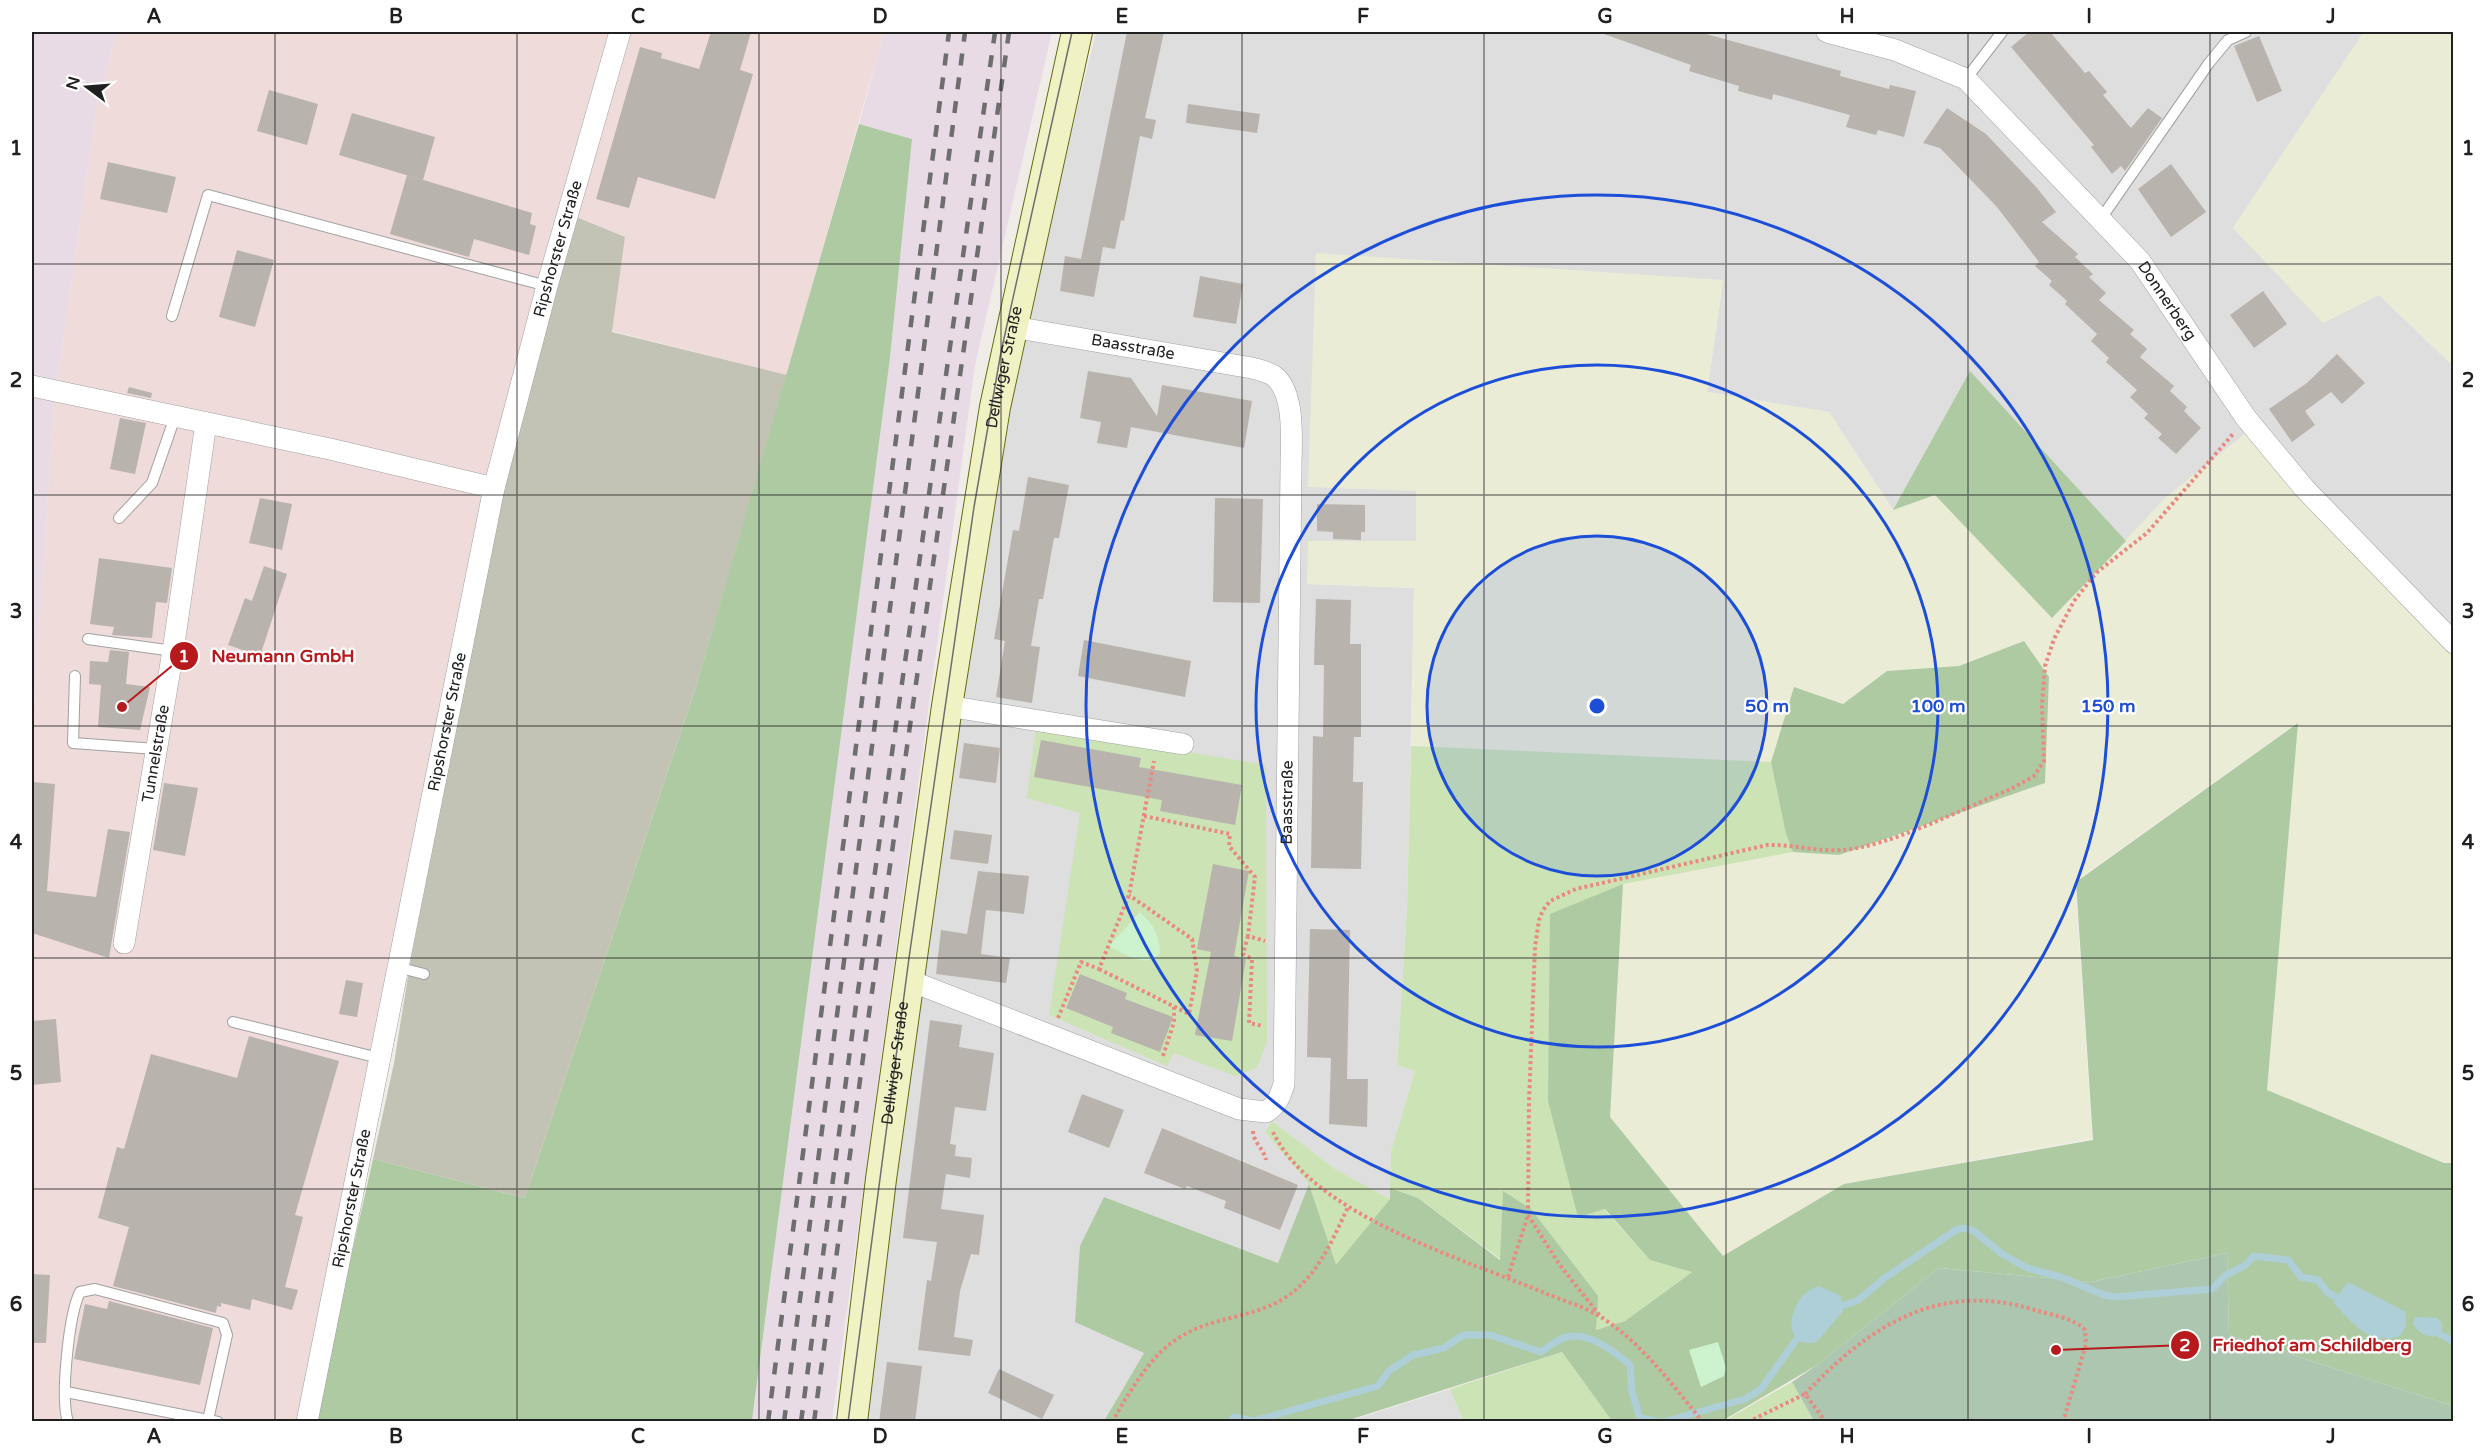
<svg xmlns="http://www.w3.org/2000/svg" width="2485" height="1453" font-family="'Varela Round',sans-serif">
<rect width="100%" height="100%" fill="#f0ede8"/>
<g fill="#dedede">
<path d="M1096,32H2364L2233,228L2379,295L2453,366V636L2165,498L2126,541L1970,372L1893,510L1829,412L1707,392L1723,281L1417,491L1416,541L1308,542V584L1414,588L1407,908L1397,1065L1415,1071L1391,1151L1390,1199L1335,1169L1272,1121L1265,1132L1309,1184L1278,1263L1104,1197L1144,1353L1104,1421L869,1422L881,1179L976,529Z"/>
<path d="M1450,1389L1463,1421L1346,1422Z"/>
</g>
<path fill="#eedbda" d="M117,32H884L787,375L612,331L625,237L574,216L302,1421L32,1422V735L54,401L99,92Z"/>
<g fill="#e8dbe6">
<path d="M32,32H117L99,92L54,401L32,735Z"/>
<path d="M884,32H1052L975,365L832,1421L752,1422L890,358L912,139L859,124Z"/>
</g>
<path fill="#c3c3b5" d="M574,216L625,237L612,332L787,375L694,693L525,1198L373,1159L394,1063L410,964L502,492Z"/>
<g fill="#eaecd6">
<path d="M2364,32H2453V366L2379,295L2323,323L2233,228Z"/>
<path d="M1316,253L1723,280L1707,392L1829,412L1893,510L1935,495L2052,618L2165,498L2252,428L2453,645V1163H2444L2267,1090L2297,723L2075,881L2092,1138L1844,1184L1723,1256L1610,1117L1623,884L1793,852L1839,855L2024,641L1959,666L1887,671L1843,704L1794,687L1771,762L1411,746L1414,588L1307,584L1308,541H1416V491L1308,487Z"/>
</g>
<g fill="#cce3b5">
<path d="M1036,727L1266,765L1267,1041L1257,1068L1235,1076L1174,1053L1167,1066L1049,1015L1080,813L1027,798Z"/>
<path d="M1411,746L1771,762L1786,834L1793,852L1623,884L1550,915L1578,1216L1604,1209L1650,1260L1693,1271L1625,1321L1596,1330L1418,1198L1390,1188L1391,1151L1415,1071L1397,1065L1407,908Z"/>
<path d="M1272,1121L1335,1169L1390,1199L1336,1266L1309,1184L1265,1132Z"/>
<path d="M1562,1352L1612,1421H1463L1450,1389Z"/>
<path d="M1792,1382L1814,1421L1722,1422Z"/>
</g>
<g fill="#aecaa2">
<path d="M859,124L912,139L890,358L752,1421L314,1422L373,1159L525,1198L694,693Z"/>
<path d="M1970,371L2126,541L2052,618L1935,495L1893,510Z"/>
<path d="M2024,641L2049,677L2045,783L1839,855L1793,852L1786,834L1771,762L1794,687L1843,704L1887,671L1959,666Z"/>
<path d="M2298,723L2267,1090L2444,1163H2453V1406L2229,1335L2227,1253L2091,1282L1939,1268L1817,1365L1722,1421H1612L1562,1352L1346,1421H1104L1144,1353L1075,1322L1080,1246L1104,1197L1278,1263L1309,1184L1336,1265L1390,1199V1188L1418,1198L1500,1260L1503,1191L1531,1209L1598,1296L1596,1330L1625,1321L1692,1272L1650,1260L1605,1209L1578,1217L1548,1101L1550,914L1623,884L1610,1117L1723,1256L1844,1184L2093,1140L2076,882Z"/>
</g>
<path fill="#acc6b0" d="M2227,1253L2229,1335L2453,1406V1421H1814L1792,1382L1817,1365L1939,1268L2091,1282Z"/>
<g fill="#ccf3ce">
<path d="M1140,912C1154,926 1159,933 1160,953C1146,970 1125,954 1109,946Z"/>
<path d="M1718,1342L1726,1368L1724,1376L1701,1387L1689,1350Z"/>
</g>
<g fill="#aecfd7">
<path d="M2348,1282L2406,1312V1326L2400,1336C2370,1347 2351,1322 2333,1302Z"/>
<path d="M1819,1286L1841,1296L1843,1311L1817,1342C1778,1352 1788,1293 1819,1286Z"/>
<path d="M2415,1317L2437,1318L2442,1323L2441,1334C2430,1340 2419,1334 2413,1324Z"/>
</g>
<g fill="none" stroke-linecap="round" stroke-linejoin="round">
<g stroke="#aecfd7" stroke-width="7">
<path d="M1835,1308L1857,1301L1886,1277L1956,1230L1964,1228L1974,1231L2002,1254L2027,1268L2061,1277L2104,1295L2115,1297L2212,1289L2226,1275L2244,1266L2254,1256L2288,1260L2301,1277L2318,1280L2328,1293L2342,1300"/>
<path d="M2435,1331L2454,1342"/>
<path d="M1230,1422L1234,1417L1254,1421L1378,1386L1389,1371L1413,1355L1444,1348L1463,1335H1490L1541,1352C1547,1348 1554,1342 1561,1339C1584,1328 1614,1351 1630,1365L1632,1392L1640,1418L1660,1422"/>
<path d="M1663,1422L1745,1399L1761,1389L1801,1333"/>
</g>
</g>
<g fill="#b9b3ae">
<path d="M711,32H751L740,70L753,74L715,199L638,177L629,208L596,199L640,47L662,53L661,58L699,69Z"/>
<path d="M1127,32H1164L1145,118L1156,120L1152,139L1140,136L1124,221L1121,220L1115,249L1103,247L1094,297L1060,291L1065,256L1081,259Z"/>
<path d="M1604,32H1699L1841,71L1840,76L1889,89L1890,85L1916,91L1904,137L1878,130L1876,135L1846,127L1850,115L1773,94L1772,100L1738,91L1739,86L1689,71L1691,65L1604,34Z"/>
<path d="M2029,32H2050L2085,73L2089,71L2107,92L2103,95L2131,128L2148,108L2162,118L2125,171L2121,166L2112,174L2091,147L2094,145L2011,47Z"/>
<path d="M2259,36L2282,91L2257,102L2234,46Z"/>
<path d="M269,90L318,104L307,145L257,131Z"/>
<path d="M1188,104L1260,114L1257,133L1186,123Z"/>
<path d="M1947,108L1986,134L2037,188L2056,212L2042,222L2078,254L2075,257L2093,274L2089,277L2106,293L2099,300L2134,330L2130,334L2147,349L2140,357L2174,386L2170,391L2187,407L2184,411L2201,428L2176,454L2158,438L2162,434L2144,418L2148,414L2130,397L2137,390L2106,362L2109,358L2091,341L2097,334L2065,304L2067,301L2049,285L2052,281L2035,266L2039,262L1997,207L1940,148L1923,143Z"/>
<path d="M352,113L435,137L423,180L339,155Z"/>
<path d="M108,162L176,177L167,213L100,199Z"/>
<path d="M2171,164L2206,212L2171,237L2138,189Z"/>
<path d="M407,175L532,213L530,224L536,226L529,255L474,239L469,257L390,234Z"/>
<path d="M237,250L274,260L255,327L219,317Z"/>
<path d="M1200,276L1243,284L1236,324L1193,317Z"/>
<path d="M2263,291L2287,324L2254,348L2230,315Z"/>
<path d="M2337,354L2365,383L2342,404L2331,392L2305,411L2315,425L2292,442L2269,409L2307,383Z"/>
<path d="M1088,371L1131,378L1157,416L1162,385L1252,401L1244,448L1131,427L1127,448L1097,443L1101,422L1080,418Z"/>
<path d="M129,387L152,393L151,398L127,393Z"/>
<path d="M120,418L146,423L135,474L110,469Z"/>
<path d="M1028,477L1069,485L1059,538H1054L1043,599H1039L1031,646L1040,647L1032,703L996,697L1005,641L994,639L1013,530L1019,531Z"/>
<path d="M260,498L292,504L282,550L249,543Z"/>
<path d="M1215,498L1263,499L1260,603L1213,602Z"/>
<path d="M1317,504L1365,505V532H1361V540L1333,539V532L1317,531Z"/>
<path d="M99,558L172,568L167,603L156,602L152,638L112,635L114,627L90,624Z"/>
<path d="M264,566L287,574L260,656L228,645L245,598L252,601Z"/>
<path d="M1316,599L1351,600L1350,644H1361V737H1354L1353,782H1363L1361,869L1311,868L1313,736L1323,737L1324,665H1314Z"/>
<path d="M1084,640L1191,661L1185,697L1078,676Z"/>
<path d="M110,650L129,652L126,684L150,687L140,730L98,727L101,685L89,684L90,661L108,662Z"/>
<path d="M1041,740L1141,758L1139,767L1242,785L1235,825L1160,811L1162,800L1034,777Z"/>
<path d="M964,743L1000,748L996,783L959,778Z"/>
<path d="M33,782L55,784L47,891L96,897L108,829L130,832L109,958L32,933Z"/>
<path d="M164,783L198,788L185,856L153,850Z"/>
<path d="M954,830L992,835L988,864L950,859Z"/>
<path d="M1213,864L1249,871L1234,956L1246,959L1232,1041L1195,1035L1211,952L1197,949Z"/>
<path d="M978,871L1029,876L1024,914L986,910L981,954L1010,958L1006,983L936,974L941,930L967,934Z"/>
<path d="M1310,929L1350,930L1347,1079H1368L1367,1127L1329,1124L1331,1058L1307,1057Z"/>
<path d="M1080,974L1127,993L1125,999L1173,1017L1160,1052L1111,1033L1113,1027L1066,1008Z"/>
<path d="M346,980L363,983L357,1017L339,1014Z"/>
<path d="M56,1019L61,1082L32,1085V1021Z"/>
<path d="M930,1020L962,1025L959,1047L994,1053L986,1111L955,1107L950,1144L956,1145L955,1156L972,1158L970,1178L946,1174L941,1209L984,1215L979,1255L971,1254L960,1291L954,1337L973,1340L970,1356L918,1350L927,1280L931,1281L937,1242L903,1238Z"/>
<path d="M249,1036L339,1061L295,1215L303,1217L285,1287L298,1290L292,1310L252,1299L250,1310L221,1303V1307L217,1306L216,1313L113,1286L129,1227L98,1218L117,1147L124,1149L151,1054L237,1078Z"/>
<path d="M1082,1094L1124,1110L1109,1148L1068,1132Z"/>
<path d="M1162,1128L1298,1185L1280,1230L1224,1208L1226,1201L1187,1186L1185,1189L1144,1173Z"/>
<path d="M32,1274L50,1275L46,1343H32Z"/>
<path d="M109,1301L213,1328L200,1385L74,1359L85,1304L107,1309Z"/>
<path d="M887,1362L922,1366L915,1422H879Z"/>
<path d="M999,1369L1054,1395L1042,1419L988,1393Z"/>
</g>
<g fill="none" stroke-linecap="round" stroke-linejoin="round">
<defs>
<g id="service">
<path d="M1966,79L2002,32"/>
<path d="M2100,220L2209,63L2228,40L2246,32"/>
<path d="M172,316L208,195L547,286"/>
<path d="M119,518L152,483L175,417"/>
<path d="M88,639L173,651"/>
<path d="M75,676L73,743L156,749"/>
<path d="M397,967L424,974"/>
<path d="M233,1022L379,1058"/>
<path d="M66,1392L218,1422"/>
<path d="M68,1422C60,1397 69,1314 80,1292L95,1289L223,1323L227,1335L208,1420"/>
</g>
<g id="minor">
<path id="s1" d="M1827,32L1895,50L1966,79L2140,261L2246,418L2304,488L2454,643"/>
<path d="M32,386L330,449L494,488"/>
<path d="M947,706L1183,744"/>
<path id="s2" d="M124,943L173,651L206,423"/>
<path id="s3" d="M908,980L1239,1109L1266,1112C1277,1105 1280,1097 1284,1084L1291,467C1291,443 1296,393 1274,376C1268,372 1259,370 1252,368L1013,327"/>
<path id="s4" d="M307,1422L494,488L547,286L620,32"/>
</g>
<g id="secondary">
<path id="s5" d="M852,1422L881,1179L947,706L995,407L1077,32"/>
</g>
</defs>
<use href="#service" stroke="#a1a1a1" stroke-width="12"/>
<use href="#minor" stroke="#a1a1a1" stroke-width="22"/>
<use href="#secondary" stroke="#636c13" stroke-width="32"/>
<g stroke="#e98a80" stroke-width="4" stroke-dasharray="3 3" stroke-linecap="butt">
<path d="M1144,816L1230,834L1229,846L1255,877L1248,936L1265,941"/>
<path d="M1248,936L1243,954L1252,959L1249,1023L1263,1026"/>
<path d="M1099,969L1189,1014L1197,971L1192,939L1129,895"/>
<path d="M1058,1018L1081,962L1099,969L1129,895L1154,761"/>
<path d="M1163,1056L1174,1022V1007"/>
<path d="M1253,1131C1253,1142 1264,1149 1266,1160"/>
<path d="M1273,1132C1313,1216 1465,1259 1547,1294C1564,1301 1585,1307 1601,1317C1643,1344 1672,1385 1703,1422"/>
<path d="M1528,1215L1559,1264L1600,1316"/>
<path d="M1508,1277L1528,1215L1529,1102L1535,947L1539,920L1543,910L1550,901L1576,889L1767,845C1792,844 1816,852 1841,850C1887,848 1966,807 2011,789L2034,776L2044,761L2042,705L2045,666L2054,639L2074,601L2096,573L2147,533L2233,434"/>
<path d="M1805,1394C1869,1326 1939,1280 2035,1310C2051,1315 2074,1318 2085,1330L2086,1344L2063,1422"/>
<path d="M1112,1422C1126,1398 1142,1370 1162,1351C1199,1315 1245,1322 1283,1299C1317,1278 1332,1241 1348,1207"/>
<path d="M1748,1422L1805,1394L1826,1422"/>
</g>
<use href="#service" stroke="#fff" stroke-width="10"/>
<use href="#minor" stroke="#fff" stroke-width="21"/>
<use href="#secondary" stroke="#f0f2c4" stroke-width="30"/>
<path stroke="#6e6e6e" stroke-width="1.5" id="s6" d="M848,1422L909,958L974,507L1001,352L1072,32"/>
<g stroke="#6e6e6e" stroke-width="4.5" stroke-dasharray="12 12" stroke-linecap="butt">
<path d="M768,1422L949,32"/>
<path d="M784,1422L965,32"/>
<path d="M801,1422L856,1005L995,32"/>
<path d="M814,1422L870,1006L1009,32"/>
</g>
</g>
<path fill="none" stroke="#202020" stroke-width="1.5" stroke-opacity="0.55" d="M275,32V1422M517,32V1422M759,32V1422M1001,32V1422M1242,32V1422M1484,32V1422M1726,32V1422M1968,32V1422M2210,32V1422M32,264H2454M32,495H2454M32,726H2454M32,958H2454M32,1189H2454"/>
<circle cx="1597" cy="706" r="170" fill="#1d4ed8" fill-opacity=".12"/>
<g fill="none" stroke="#1d4ed8" stroke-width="3">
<circle cx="1597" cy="706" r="170"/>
<circle cx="1597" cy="706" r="341"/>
<circle cx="1597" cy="706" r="511"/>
</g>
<g text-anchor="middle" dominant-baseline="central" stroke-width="4.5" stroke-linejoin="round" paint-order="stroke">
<g font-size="16" fill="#202020" stroke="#fff">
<text stroke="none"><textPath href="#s4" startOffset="1200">Ripshorster Straße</textPath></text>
<text stroke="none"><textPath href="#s1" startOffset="447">Donnerberg</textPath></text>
<text transform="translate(1133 347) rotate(10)">Baasstraße</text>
<text stroke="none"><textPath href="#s5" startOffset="1066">Dellwiger Straße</textPath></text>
<text stroke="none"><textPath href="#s4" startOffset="714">Ripshorster Straße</textPath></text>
<text stroke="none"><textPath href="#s2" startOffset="192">Tunnelstraße</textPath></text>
<text stroke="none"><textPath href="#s3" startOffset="698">Baasstraße</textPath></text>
<text stroke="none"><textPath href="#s6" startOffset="362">Dellwiger Straße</textPath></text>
<text stroke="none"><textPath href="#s4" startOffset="228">Ripshorster Straße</textPath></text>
</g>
</g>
<circle cx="1597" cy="706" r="9" fill="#1d4ed8" stroke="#fff" stroke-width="3"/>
<g font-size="18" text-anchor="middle" font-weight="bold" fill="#1d4ed8" stroke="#fff" stroke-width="4.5" stroke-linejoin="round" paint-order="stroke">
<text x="1767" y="712">50 m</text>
<text x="1938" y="712">100 m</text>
<text x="2108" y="712">150 m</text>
</g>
<path fill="none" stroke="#b71a1c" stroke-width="2" d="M122 707L184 656M2056 1350L2185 1345"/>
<g fill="#b71a1c" stroke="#fff" stroke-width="2">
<circle cx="122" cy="707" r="6"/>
<circle cx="2056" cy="1350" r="6"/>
<circle cx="184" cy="656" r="15"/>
<circle cx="2185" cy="1345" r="15"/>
</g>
<g font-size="18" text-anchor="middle" font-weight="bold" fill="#fff">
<text x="184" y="662">1</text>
<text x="2185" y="1351">2</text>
</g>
<g font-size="18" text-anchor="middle" font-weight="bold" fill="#b71a1c" stroke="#fff" stroke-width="4.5" stroke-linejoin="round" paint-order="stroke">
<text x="283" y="662">Neumann GmbH</text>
<text x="2312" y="1351">Friedhof am Schildberg</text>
</g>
<rect width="2485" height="1453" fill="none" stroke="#ffffff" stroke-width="66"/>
<g transform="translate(87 87) rotate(286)" stroke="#ffffff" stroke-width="4.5" paint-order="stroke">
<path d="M0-4.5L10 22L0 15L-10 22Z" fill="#202020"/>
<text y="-9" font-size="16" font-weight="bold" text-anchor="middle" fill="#202020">N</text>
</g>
<rect x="33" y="33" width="2419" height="1387" fill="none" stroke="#202020" stroke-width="2"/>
<g font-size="20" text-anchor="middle" font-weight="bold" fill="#202020">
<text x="154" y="23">A</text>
<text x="396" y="23">B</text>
<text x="638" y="23">C</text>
<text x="880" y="23">D</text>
<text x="1122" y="23">E</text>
<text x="1363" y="23">F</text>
<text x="1605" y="23">G</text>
<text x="1847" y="23">H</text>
<text x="2089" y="23">I</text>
<text x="2331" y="23">J</text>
<text x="16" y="155">1</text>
<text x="2468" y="155">1</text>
<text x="16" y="387">2</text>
<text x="2468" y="387">2</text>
<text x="16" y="618">3</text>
<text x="2468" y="618">3</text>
<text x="16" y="849">4</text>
<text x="2468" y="849">4</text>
<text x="16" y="1080">5</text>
<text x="2468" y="1080">5</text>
<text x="16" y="1311">6</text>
<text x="2468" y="1311">6</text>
<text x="154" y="1443">A</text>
<text x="396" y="1443">B</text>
<text x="638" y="1443">C</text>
<text x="880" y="1443">D</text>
<text x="1122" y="1443">E</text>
<text x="1363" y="1443">F</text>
<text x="1605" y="1443">G</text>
<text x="1847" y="1443">H</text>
<text x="2089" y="1443">I</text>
<text x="2331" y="1443">J</text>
</g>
</svg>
